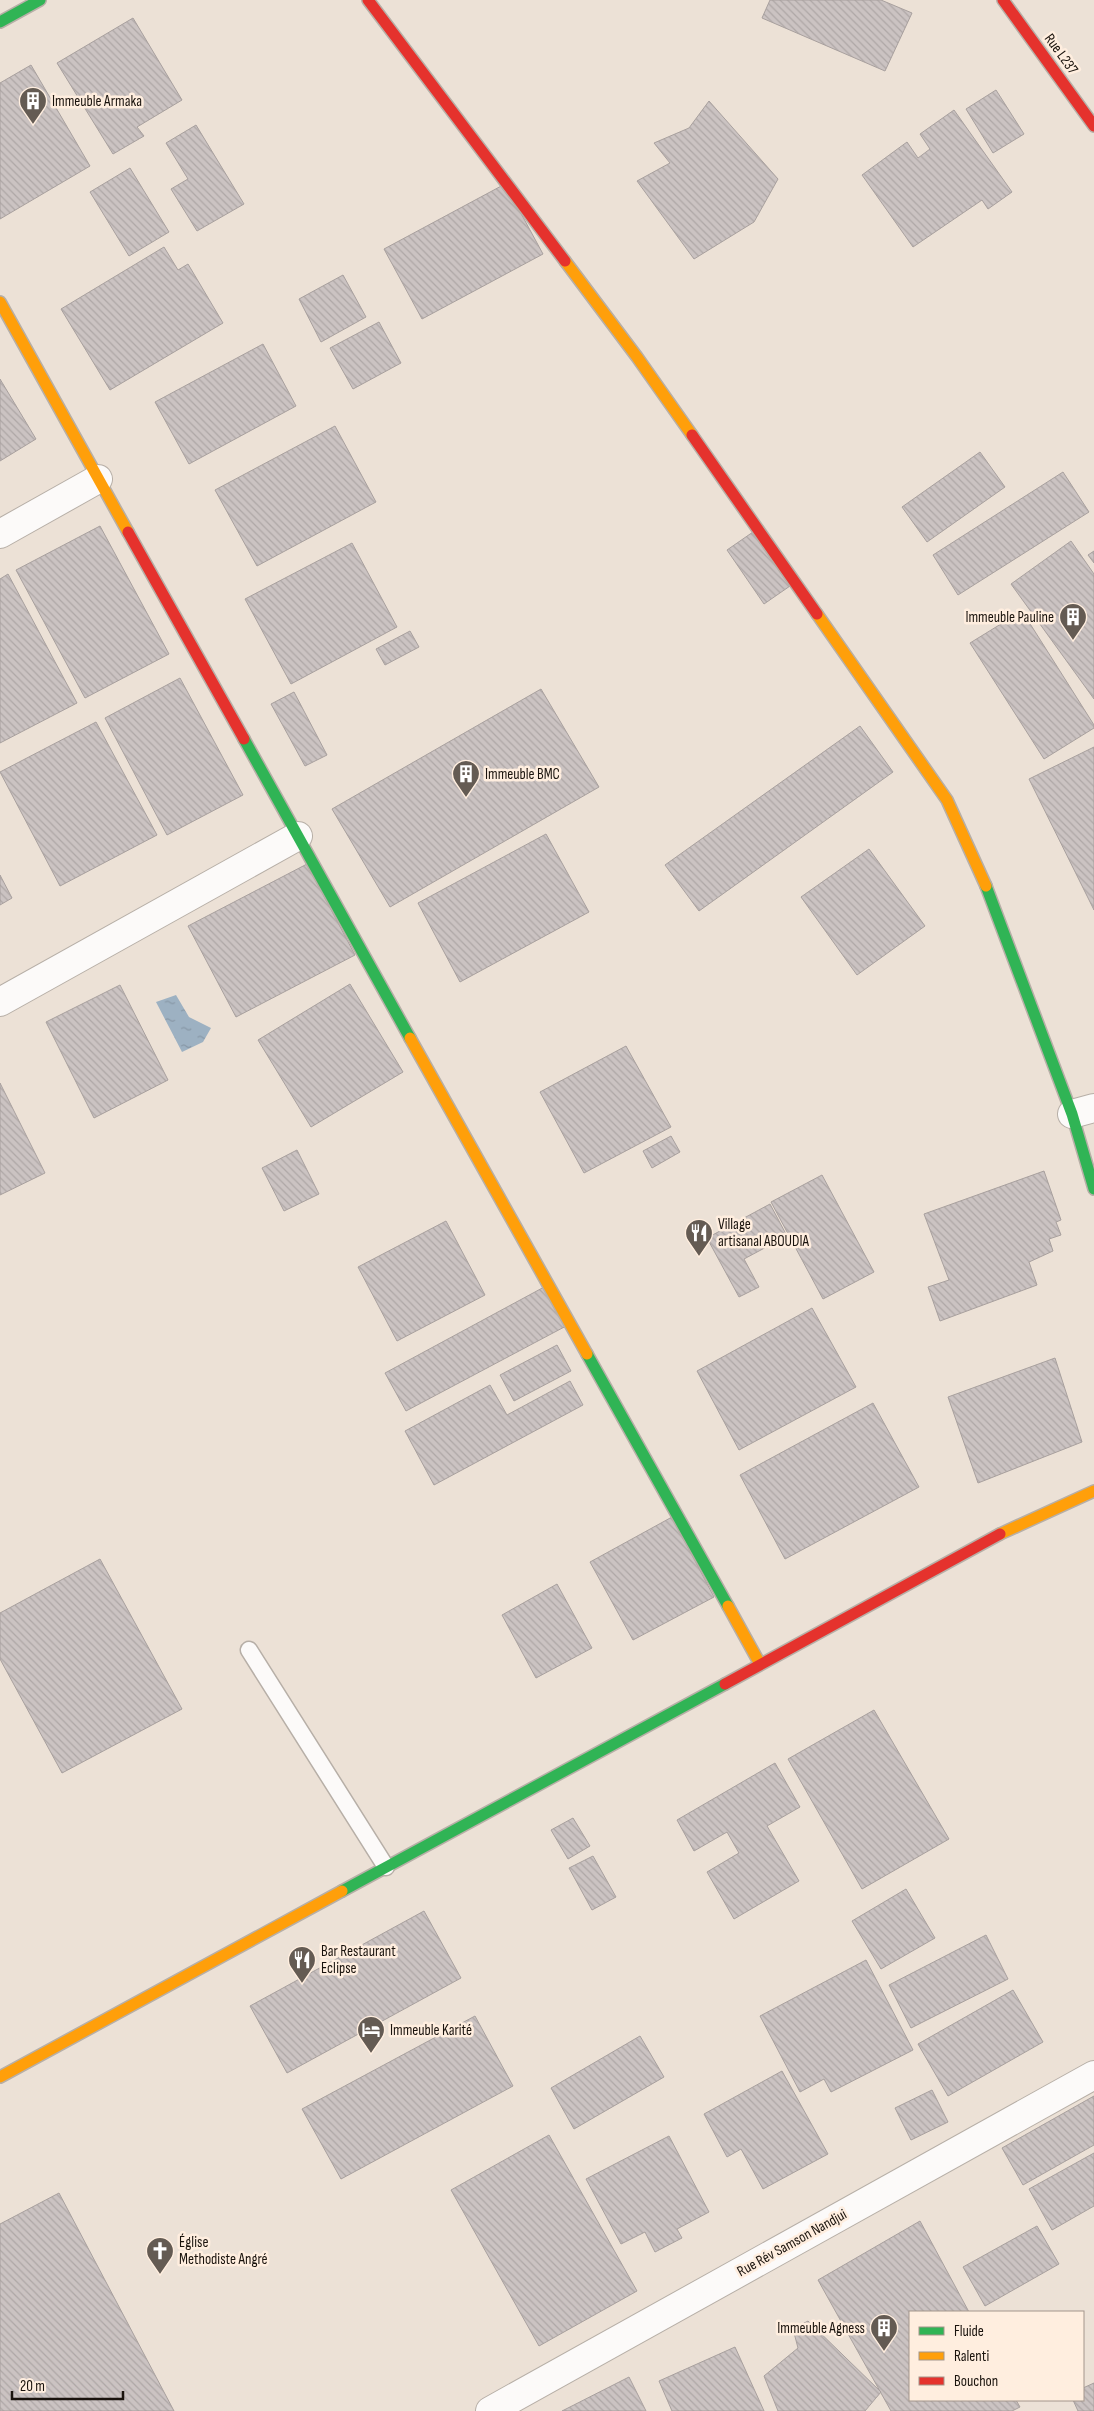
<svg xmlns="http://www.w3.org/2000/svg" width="1094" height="2411" font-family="'Sofia Sans Condensed',sans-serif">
<defs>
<pattern id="water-ripples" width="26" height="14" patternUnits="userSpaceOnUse" patternTransform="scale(1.25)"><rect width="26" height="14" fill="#9db1c2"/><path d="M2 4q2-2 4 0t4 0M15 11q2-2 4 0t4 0" fill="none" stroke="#8797a6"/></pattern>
<pattern id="building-back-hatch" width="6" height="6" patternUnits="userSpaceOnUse" patternTransform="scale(1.25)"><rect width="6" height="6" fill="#cbc3c2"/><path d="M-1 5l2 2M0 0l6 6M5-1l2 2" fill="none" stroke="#aea7a6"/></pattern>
</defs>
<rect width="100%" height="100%" fill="#ece1d6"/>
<path fill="url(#water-ripples)" d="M176,995L189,1017L211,1028L203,1042L182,1052L156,1002Z"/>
<g fill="url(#building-back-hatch)" stroke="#a8a09e">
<path d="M770,0H881L912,13L885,71L762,18Z"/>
<path d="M133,18L182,100L137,127L144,136L113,154L57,63Z"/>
<path d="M31,65L90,166L0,219V83Z"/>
<path d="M996,90L1024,134L993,153L966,109Z"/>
<path d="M709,101L778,179L754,222L694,259L637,181L670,163L654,143L689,128Z"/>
<path d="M954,110L1012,192L988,209L982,200L913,247L862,175L907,142L918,158L930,149L920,134Z"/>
<path d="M196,125L244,204L197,231L171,189L188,179L166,143Z"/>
<path d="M130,168L169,232L129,256L90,192Z"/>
<path d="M505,184L543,254L422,319L384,249Z"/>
<path d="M164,247L178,270L188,264L223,323L110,390L61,309Z"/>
<path d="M343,275L366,317L321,342L299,299Z"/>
<path d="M379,322L401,363L353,389L330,348Z"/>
<path d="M263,344L296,406L189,464L155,402Z"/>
<path d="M0,379L36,439L0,461Z"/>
<path d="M335,426L376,502L257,566L215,490Z"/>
<path d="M980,452L1005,487L927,542L902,507Z"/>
<path d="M1063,472L1089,512L958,595L933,555Z"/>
<path d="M100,526L169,654L85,698L16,570Z"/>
<path d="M753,532L790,586L764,604L727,550Z"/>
<path d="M1071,541L1094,574V699L1011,584Z"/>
<path d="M352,543L397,627L291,684L245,599Z"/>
<path d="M1094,551V563L1088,555Z"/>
<path d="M8,574L77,703L0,743V579Z"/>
<path d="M1022,611L1094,725V728L1044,759L970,643Z"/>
<path d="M410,631L419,647L385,665L376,649Z"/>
<path d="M180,678L243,795L167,835L105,718Z"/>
<path d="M541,689L599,787L390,907L332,809Z"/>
<path d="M294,692L327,755L305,766L271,704Z"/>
<path d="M96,722L157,835L60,886L0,772Z"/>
<path d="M860,726L893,772L699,911L665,865Z"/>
<path d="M1094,747V910L1029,779Z"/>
<path d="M546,834L589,912L460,982L418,903Z"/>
<path d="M869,849L925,926L857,975L801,897Z"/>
<path d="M307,864L355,955L236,1017L188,926Z"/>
<path d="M0,875L12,898L0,905Z"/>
<path d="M350,984L403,1072L311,1127L258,1040Z"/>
<path d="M120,985L168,1080L94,1118L46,1022Z"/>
<path d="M626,1046L671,1127L584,1173L540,1092Z"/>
<path d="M0,1083L45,1173L0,1195Z"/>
<path d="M671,1136L680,1152L652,1168L643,1151Z"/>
<path d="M297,1150L319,1194L284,1211L262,1168Z"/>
<path d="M1044,1171L1061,1220L1056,1222L1061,1235L1049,1239L1053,1251L1029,1262L1037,1285L940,1321L928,1287L949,1280L924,1214Z"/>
<path d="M822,1175L874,1272L823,1299L771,1202Z"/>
<path d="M770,1204L787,1236L744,1259L759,1287L739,1297L707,1238Z"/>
<path d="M446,1221L485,1295L397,1341L358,1267Z"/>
<path d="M546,1286L568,1325L406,1411L385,1373Z"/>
<path d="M812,1308L856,1387L739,1450L697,1371Z"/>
<path d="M557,1345L571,1371L514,1401L500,1375Z"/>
<path d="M1055,1358L1082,1442L978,1483L948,1397Z"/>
<path d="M570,1381L583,1405L434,1485L405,1431L490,1385L507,1415Z"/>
<path d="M873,1403L919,1487L785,1559L740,1475Z"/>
<path d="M672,1517L714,1597L633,1640L590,1562Z"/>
<path d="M100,1559L182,1709L62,1773L0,1659V1613Z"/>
<path d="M557,1584L592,1648L536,1678L502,1615Z"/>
<path d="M874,1710L949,1839L862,1889L788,1759Z"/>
<path d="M775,1763L800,1807L767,1826L799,1881L734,1919L707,1872L739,1853L727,1832L694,1851L677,1820Z"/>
<path d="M573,1818L590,1846L568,1859L551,1830Z"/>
<path d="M593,1856L616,1897L592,1910L569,1868Z"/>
<path d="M906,1889L935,1938L881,1969L852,1921Z"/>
<path d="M424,1911L461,1978L287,2073L250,2006Z"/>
<path d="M986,1935L1008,1979L911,2028L889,1985Z"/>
<path d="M866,1960L913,2050L831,2092L824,2079L800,2092L760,2016Z"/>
<path d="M1013,1990L1043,2042L948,2096L918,2044Z"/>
<path d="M475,2016L513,2086L341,2179L302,2109Z"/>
<path d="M640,2036L664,2077L574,2129L551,2088Z"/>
<path d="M782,2071L828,2154L763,2189L741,2149L727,2157L704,2114Z"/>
<path d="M932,2090L948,2122L911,2140L895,2108Z"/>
<path d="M1094,2096V2145L1023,2185L1002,2148Z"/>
<path d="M549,2135L637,2291L539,2346L451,2190Z"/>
<path d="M669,2136L709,2212L677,2229L682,2238L655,2252L645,2232L621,2244L586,2179Z"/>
<path d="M1094,2153V2206L1052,2230L1029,2189Z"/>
<path d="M59,2193L174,2411H0V2224Z"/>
<path d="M920,2221L969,2312H910V2400H1016L1020,2407L1012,2411H891L818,2280Z"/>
<path d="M1037,2226L1059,2264L985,2306L963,2267Z"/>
<path d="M808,2321L881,2392L865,2411H778L764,2376L798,2348L793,2329Z"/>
<path d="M735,2347L764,2411H672L659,2381Z"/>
<path d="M629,2377L646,2411H562Z"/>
<path d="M1094,2383V2411H1078L1073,2400H1083V2388Z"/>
</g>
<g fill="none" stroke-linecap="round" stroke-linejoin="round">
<defs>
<path id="lane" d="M249,1650L386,1867"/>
<g id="street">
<path d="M0,534L98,479"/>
<path d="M0,1002L298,836"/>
<path d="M1072,1114L1094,1108"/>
<path d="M490,2411L1094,2075"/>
</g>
<g id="fast">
<path d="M0,22L40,0"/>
<path d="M244,739L410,1038"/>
<path d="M986,886L1072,1114L1094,1189"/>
<path d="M587,1354L728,1606"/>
<path d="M342,1891L725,1684"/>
</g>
<g id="slow">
<path d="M565,261L637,357L692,435"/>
<path d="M0,302L128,532"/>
<path d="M817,614L947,800L986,886"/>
<path d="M410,1038L587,1354"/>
<path d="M1000,1534L1094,1491"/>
<path d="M728,1606L760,1664"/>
<path d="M0,2077L342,1891"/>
</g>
<g id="jam">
<path d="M368,0L565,261"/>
<path d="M1003,0L1094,126"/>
<path d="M692,435L817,614"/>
<path d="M128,532L244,739"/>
<path d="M725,1684L1000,1534"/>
</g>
</defs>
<use href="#lane" stroke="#b7afa7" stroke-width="19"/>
<use href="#street" stroke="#b7afa7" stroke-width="30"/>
<use href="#fast" stroke="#b7afa7" stroke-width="14"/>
<use href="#slow" stroke="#b7afa7" stroke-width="14"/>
<use href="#jam" stroke="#b7afa7" stroke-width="14"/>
<use href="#lane" stroke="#fcfaf9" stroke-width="16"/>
<use href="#street" stroke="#fcfaf9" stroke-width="28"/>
<use href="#fast" stroke="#30b455" stroke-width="11"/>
<use href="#slow" stroke="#ff9f0a" stroke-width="11"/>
<use href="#jam" stroke="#e5322d" stroke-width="11"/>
</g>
<defs>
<symbol id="building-pin" viewBox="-11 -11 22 30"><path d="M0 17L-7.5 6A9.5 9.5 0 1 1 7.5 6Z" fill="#645b53" stroke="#ffeedf"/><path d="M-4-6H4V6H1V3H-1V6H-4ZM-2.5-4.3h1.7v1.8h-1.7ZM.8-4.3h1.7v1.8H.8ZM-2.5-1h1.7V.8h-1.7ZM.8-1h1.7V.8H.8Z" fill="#fff"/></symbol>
<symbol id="restaurant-pin" viewBox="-11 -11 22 30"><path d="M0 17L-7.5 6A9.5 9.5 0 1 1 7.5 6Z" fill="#645b53" stroke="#ffeedf"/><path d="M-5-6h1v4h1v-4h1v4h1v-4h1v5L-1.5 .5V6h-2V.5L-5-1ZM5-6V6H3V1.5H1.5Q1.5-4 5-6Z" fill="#fff"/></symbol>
<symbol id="hotel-pin" viewBox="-11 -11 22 30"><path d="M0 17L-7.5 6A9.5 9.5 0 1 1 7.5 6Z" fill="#645b53" stroke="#ffeedf"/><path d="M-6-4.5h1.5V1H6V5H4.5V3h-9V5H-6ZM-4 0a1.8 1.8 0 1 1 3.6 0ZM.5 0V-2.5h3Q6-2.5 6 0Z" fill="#fff"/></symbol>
<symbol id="church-pin" viewBox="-11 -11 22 30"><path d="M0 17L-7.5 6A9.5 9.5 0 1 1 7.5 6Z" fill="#645b53" stroke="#ffeedf"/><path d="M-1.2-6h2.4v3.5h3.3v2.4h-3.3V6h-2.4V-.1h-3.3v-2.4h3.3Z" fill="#fff"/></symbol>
</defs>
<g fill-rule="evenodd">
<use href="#building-pin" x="17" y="85" width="32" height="43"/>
<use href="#building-pin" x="1057" y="601" width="32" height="43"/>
<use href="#building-pin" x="450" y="758" width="32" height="43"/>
<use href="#restaurant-pin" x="683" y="1217" width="32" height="43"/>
<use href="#restaurant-pin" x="286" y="1944" width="32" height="43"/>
<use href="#hotel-pin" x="355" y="2014" width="32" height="43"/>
<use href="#church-pin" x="144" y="2235" width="32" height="43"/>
<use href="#building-pin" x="868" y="2312" width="32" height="43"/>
</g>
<g text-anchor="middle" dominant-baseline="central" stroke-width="5" stroke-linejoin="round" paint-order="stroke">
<g font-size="15" fill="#1a130d" stroke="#ffeedf">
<text transform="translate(1061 54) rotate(54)">Rue L237</text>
<text transform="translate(792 2243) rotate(-29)">Rue Rév Samson Nandjui</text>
</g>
<g font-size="15" fill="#1a130d" stroke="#ffeedf" text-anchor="start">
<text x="52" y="101">Immeuble Armaka</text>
<text x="1054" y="617" text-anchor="end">Immeuble Pauline</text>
<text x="485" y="774">Immeuble BMC</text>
<text x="718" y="1224">Village<tspan x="718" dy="17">artisanal ABOUDIA</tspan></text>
<text x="321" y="1951">Bar Restaurant<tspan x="321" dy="17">Eclipse</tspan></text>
<text x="390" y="2030">Immeuble Karité</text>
<text x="179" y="2242">Église<tspan x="179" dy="17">Methodiste Angré</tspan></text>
<text x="865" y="2328" text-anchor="end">Immeuble Agness</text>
</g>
</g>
<rect x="909" y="2311" width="175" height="90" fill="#ffeedf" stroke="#a3968b"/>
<rect x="919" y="2327" width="25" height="8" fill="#30b455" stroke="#a3968b"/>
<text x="954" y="2336" font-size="15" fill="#1a130d">Fluide</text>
<rect x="919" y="2352" width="25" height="8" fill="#ff9f0a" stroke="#a3968b"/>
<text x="954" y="2361" font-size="15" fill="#1a130d">Ralenti</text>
<rect x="919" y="2377" width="25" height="8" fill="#e5322d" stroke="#a3968b"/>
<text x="954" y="2386" font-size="15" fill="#1a130d">Bouchon</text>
<path d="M12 2391v8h111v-8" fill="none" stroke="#1a130d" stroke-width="2.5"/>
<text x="20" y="2391" font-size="15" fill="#1a130d" stroke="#ffeedf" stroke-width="4" paint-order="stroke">20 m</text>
</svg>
